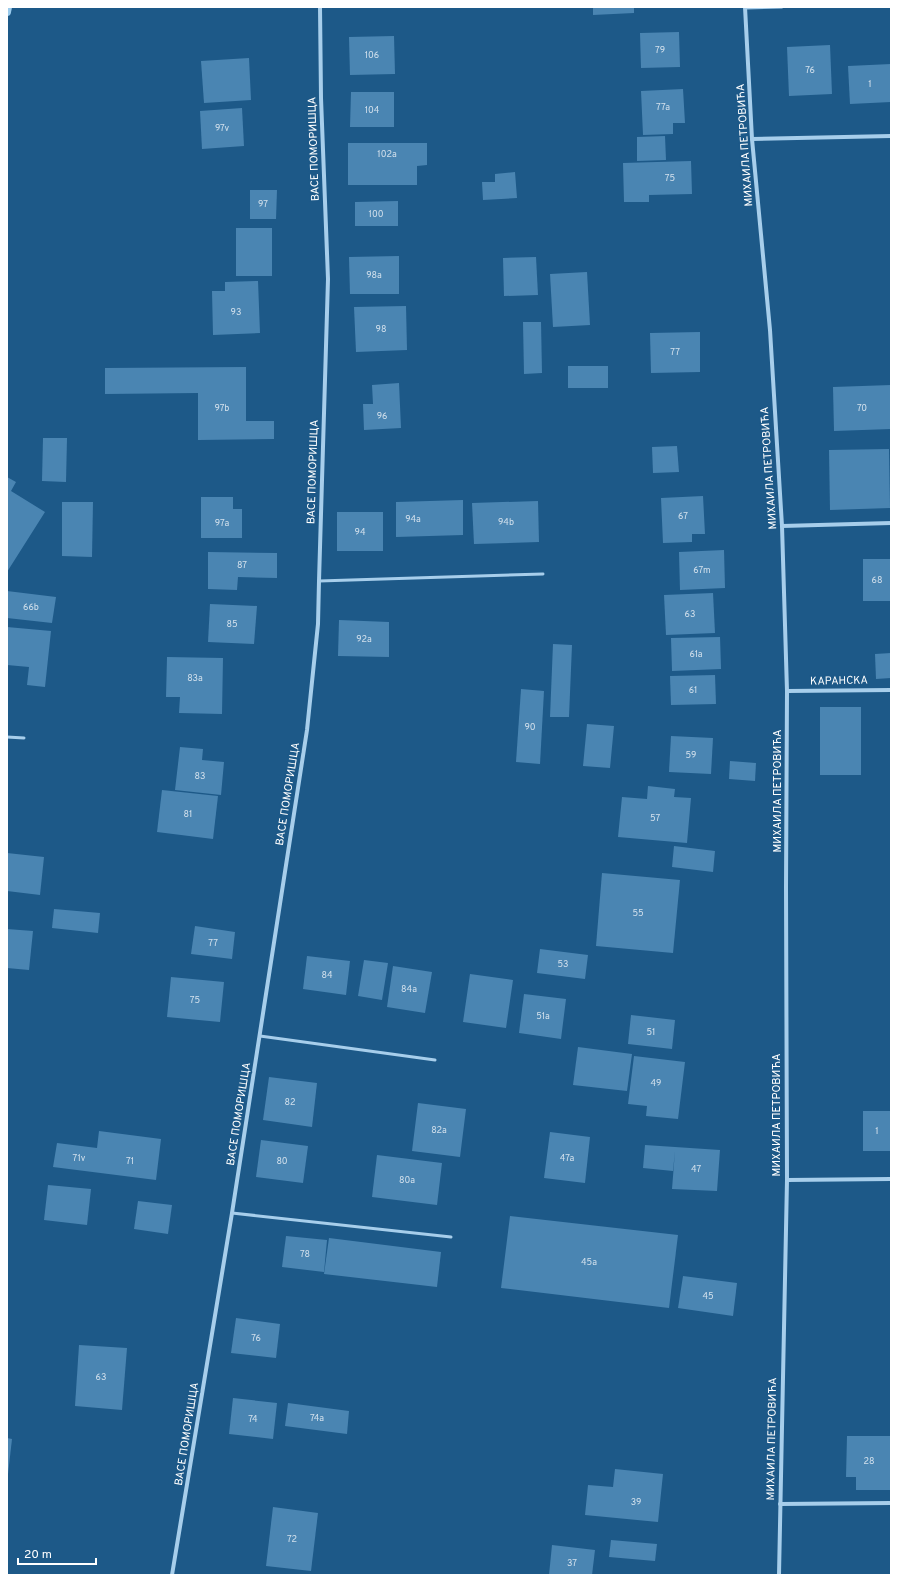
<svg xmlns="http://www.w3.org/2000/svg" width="898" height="1582" font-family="Overpass,sans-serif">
<rect width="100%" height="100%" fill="#1d5988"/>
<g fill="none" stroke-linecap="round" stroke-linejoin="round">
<path stroke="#9acbed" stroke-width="8" d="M7,12L8,7"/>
</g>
<g fill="#4a85b2">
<path d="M593,7H634V13L593,15Z"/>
<path d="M679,32L680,67L641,68L640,33Z"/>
<path d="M394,36L395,74L350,75L349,37Z"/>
<path d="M830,45L832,94L789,96L787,47Z"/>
<path d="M249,58L251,100L204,103L201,61Z"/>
<path d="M891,64V102L850,104L848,66Z"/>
<path d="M683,89L685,123H673V134L643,135L641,91Z"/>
<path d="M351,92H394V127H350Z"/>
<path d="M242,108L244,146L202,149L200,111Z"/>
<path d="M665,136L666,160L637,161V137Z"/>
<path d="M348,143H427V165L417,166V185H348Z"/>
<path d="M691,161L692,194L649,195V202H624L623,163Z"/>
<path d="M515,172L517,198L483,200L482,182H495V174Z"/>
<path d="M250,190H277L276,219H250Z"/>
<path d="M398,201V226H355V202Z"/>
<rect x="236" y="228" width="36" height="48"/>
<path d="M399,256V294H350L349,257Z"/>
<path d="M536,257L538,295L504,296L503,258Z"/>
<path d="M587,272L590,325L553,327L550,274Z"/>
<path d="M258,281L260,333L213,335L212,291H225V282Z"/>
<path d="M406,306L407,350L356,352L354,307Z"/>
<path d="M523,322H541L542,373L524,374Z"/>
<path d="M700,332V372L651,373L650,333Z"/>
<rect x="568" y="366" width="40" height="22"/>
<path d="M246,367V421H274V439L198,440V393L105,394V368Z"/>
<path d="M399,383L401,428L364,430L363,404H373L372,385Z"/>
<path d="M891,385V429L834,431L833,387Z"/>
<path d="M43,438H67L66,482L42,481Z"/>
<path d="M677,446L679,472L653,473L652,447Z"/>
<path d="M889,449L890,508L830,510L829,450Z"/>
<path d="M7,477L16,482L11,491L45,512L7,572Z"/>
<path d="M703,496L705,534H692V542L663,543L661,498Z"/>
<path d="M201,497H233V509H242V538H201Z"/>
<path d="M463,500V535L396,537V502Z"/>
<path d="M538,501L539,542L474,544L472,503Z"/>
<path d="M62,502H93L92,557L62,556Z"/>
<rect x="337" y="512" width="46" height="39"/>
<path d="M724,550L725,588L680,590L679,552Z"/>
<path d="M208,552L277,553V578L238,577L237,590L208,589Z"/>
<rect x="863" y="559" width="28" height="42"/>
<path d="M7,591L56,597L52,623L7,618Z"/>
<path d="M713,593L715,633L666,635L664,595Z"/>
<path d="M210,604L257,606L254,644L208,642Z"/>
<path d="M339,620L389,622V657L338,656Z"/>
<path d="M7,627L51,631L45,687L27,685L29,667L7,665Z"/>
<path d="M720,637L721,669L672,671L671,638Z"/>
<path d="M553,644L572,645L569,717H550Z"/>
<path d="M891,653V678L876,679L875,654Z"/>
<path d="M167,657L223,658L222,714L179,713L180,697H166Z"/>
<path d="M715,675L716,704L671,705L670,676Z"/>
<path d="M521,689L544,691L540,764L516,762Z"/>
<rect x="820" y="707" width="41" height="68"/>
<path d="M587,724L614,726L610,768L583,766Z"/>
<path d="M671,736L713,738L711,774L669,772Z"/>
<path d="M180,747L203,749L202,760L224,762L221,795L175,790Z"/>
<path d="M730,761L756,763L755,781L729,779Z"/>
<path d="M648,786L675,789L674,797L691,798L687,843L618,837L622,797L647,799Z"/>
<path d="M162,790L218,796L213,839L157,832Z"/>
<path d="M674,846L715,851L713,872L672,867Z"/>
<path d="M7,853L44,857L40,895L7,891Z"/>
<path d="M602,873L680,880L673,953L596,946Z"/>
<path d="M54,909L100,913L98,933L52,928Z"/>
<path d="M195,926L235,932L232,959L191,954Z"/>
<path d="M7,929L33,931L29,970L7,968Z"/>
<path d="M540,949L588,955L585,979L537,973Z"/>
<path d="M307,956L350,961L346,995L303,989Z"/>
<path d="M364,960L388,963L382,1000L358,996Z"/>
<path d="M393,966L432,972L425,1013L387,1007Z"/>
<path d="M470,974L513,980L506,1028L463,1022Z"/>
<path d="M171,977L224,982L220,1022L167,1017Z"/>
<path d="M524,994L566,999L561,1039L519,1033Z"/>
<path d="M631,1015L675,1020L672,1049L628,1044Z"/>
<path d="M578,1047L632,1054L627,1091L573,1085Z"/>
<path d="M634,1056L685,1062L678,1119L646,1116L647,1106L628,1104Z"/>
<path d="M269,1077L317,1083L312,1127L263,1120Z"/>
<path d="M418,1103L466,1109L460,1157L412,1151Z"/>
<rect x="863" y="1111" width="28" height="40"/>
<path d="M99,1131L161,1139L156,1180L53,1167L57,1143L97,1148Z"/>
<path d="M550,1132L590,1137L585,1183L544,1178Z"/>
<path d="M261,1140L308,1146L303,1183L256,1177Z"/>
<path d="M645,1145L720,1150L717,1191L672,1189L675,1151L673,1171L643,1168Z"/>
<path d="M377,1155L442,1163L437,1205L372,1197Z"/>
<path d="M48,1185L91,1189L87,1225L44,1220Z"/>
<path d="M138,1201L172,1205L168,1234L134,1229Z"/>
<path d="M510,1216L678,1235L669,1308L501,1288Z"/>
<path d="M286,1236L327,1240L324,1272L282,1267Z"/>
<path d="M329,1238L441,1252L437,1287L324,1274Z"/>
<path d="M683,1276L737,1283L733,1316L678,1308Z"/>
<path d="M236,1318L280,1324L276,1358L231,1353Z"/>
<path d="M79,1345L127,1348L122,1410L75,1406Z"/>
<path d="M233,1398L277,1403L273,1439L229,1434Z"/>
<path d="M288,1403L349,1411L347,1434L285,1426Z"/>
<path d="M847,1436H891L890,1490H856V1477H846Z"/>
<path d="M7,1438L12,1439L8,1474L7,1473Z"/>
<path d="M615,1469L663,1474L658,1522L585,1515L588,1485L613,1487Z"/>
<path d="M273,1507L318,1513L311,1571L266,1566Z"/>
<path d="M611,1540L657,1544L655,1561L609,1557Z"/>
<path d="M552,1545L595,1550L592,1575H549Z"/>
</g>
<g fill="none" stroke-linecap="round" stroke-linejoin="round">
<g stroke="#a7ceeb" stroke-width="3">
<path d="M745,8L782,7"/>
<path d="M319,581L543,574"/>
<path d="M7,737L24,738"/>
<path d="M260,1036L435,1060"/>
<path d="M232,1213L451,1237"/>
</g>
<g stroke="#a7ceeb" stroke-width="4">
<path d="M745,7L752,139L770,330L782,526L787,691L786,887L787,1180L779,1575"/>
<path d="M752,139L891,136"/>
<path d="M782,526L891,523"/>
<path d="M787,691L891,690"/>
<path d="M787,1180L891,1179"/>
<path d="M780,1504L891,1503"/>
<path d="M172,1575L232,1213L307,730L318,624L319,581L328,279L321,98L320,7"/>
</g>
</g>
<g text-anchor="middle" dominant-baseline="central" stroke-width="3.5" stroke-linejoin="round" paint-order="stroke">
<g font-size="9" fill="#d2e0ec">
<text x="660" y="50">79</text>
<text x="372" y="55">106</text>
<text x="810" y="70">76</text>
<text x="870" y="84">1</text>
<text x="663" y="107">77a</text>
<text x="372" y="110">104</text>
<text x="222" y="128">97v</text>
<text x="387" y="154">102a</text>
<text x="670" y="178">75</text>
<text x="263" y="204">97</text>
<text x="376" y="214">100</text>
<text x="374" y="275">98a</text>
<text x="236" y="312">93</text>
<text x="381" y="329">98</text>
<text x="675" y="352">77</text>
<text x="222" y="408">97b</text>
<text x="862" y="408">70</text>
<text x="382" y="416">96</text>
<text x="683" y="516">67</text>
<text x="413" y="519">94a</text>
<text x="506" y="522">94b</text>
<text x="222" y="523">97a</text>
<text x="360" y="532">94</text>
<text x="242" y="565">87</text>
<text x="702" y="570">67m</text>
<text x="877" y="580">68</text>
<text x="31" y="607">66b</text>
<text x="690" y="614">63</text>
<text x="232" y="624">85</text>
<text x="364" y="639">92a</text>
<text x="696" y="654">61a</text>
<text x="195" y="678">83a</text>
<text x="693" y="690">61</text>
<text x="530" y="727">90</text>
<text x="691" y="755">59</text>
<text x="200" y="776">83</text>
<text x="188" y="814">81</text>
<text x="655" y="818">57</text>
<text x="638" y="913">55</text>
<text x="213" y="943">77</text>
<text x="563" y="964">53</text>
<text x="327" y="975">84</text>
<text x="409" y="989">84a</text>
<text x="195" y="1000">75</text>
<text x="543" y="1016">51a</text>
<text x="651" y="1032">51</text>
<text x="656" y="1083">49</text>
<text x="290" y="1102">82</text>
<text x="439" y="1130">82a</text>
<text x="877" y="1131">1</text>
<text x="79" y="1158">71v</text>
<text x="567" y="1158">47a</text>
<text x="130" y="1161">71</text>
<text x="282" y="1161">80</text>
<text x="696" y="1169">47</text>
<text x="407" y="1180">80a</text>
<text x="305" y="1254">78</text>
<text x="589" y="1262">45a</text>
<text x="708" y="1296">45</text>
<text x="256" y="1338">76</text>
<text x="101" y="1377">63</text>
<text x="317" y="1418">74a</text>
<text x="253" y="1419">74</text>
<text x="869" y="1461">28</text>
<text x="636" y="1502">39</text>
<text x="292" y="1539">72</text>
<text x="572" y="1563">37</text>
</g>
<g font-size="11" fill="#fff" stroke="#1d5988">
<text transform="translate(745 145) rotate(-94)">МИХАИЛА ПЕТРОВИЋА</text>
<text transform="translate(314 149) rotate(-92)">ВАСЕ ПОМОРИШЦА</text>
<text transform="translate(769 468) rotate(-94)">МИХАИЛА ПЕТРОВИЋА</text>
<text transform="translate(313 472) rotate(-88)">ВАСЕ ПОМОРИШЦА</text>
<text transform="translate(839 681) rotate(-1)">КАРАНСКА</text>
<text transform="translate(778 791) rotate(-90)">МИХАИЛА ПЕТРОВИЋА</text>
<text transform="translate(288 794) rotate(-81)">ВАСЕ ПОМОРИШЦА</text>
<text transform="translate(239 1114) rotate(-81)">ВАСЕ ПОМОРИШЦА</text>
<text transform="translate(777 1115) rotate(-90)">МИХАИЛА ПЕТРОВИЋА</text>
<text transform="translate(187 1434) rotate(-81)">ВАСЕ ПОМОРИШЦА</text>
<text transform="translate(772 1439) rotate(-89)">МИХАИЛА ПЕТРОВИЋА</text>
</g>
</g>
<rect width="898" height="1582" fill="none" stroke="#ffffff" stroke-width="16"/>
<path d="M18 1558v6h78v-6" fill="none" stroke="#ffffff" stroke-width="2"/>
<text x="24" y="1558" font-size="12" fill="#ffffff" stroke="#1d5988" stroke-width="3" paint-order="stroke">20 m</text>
</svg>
